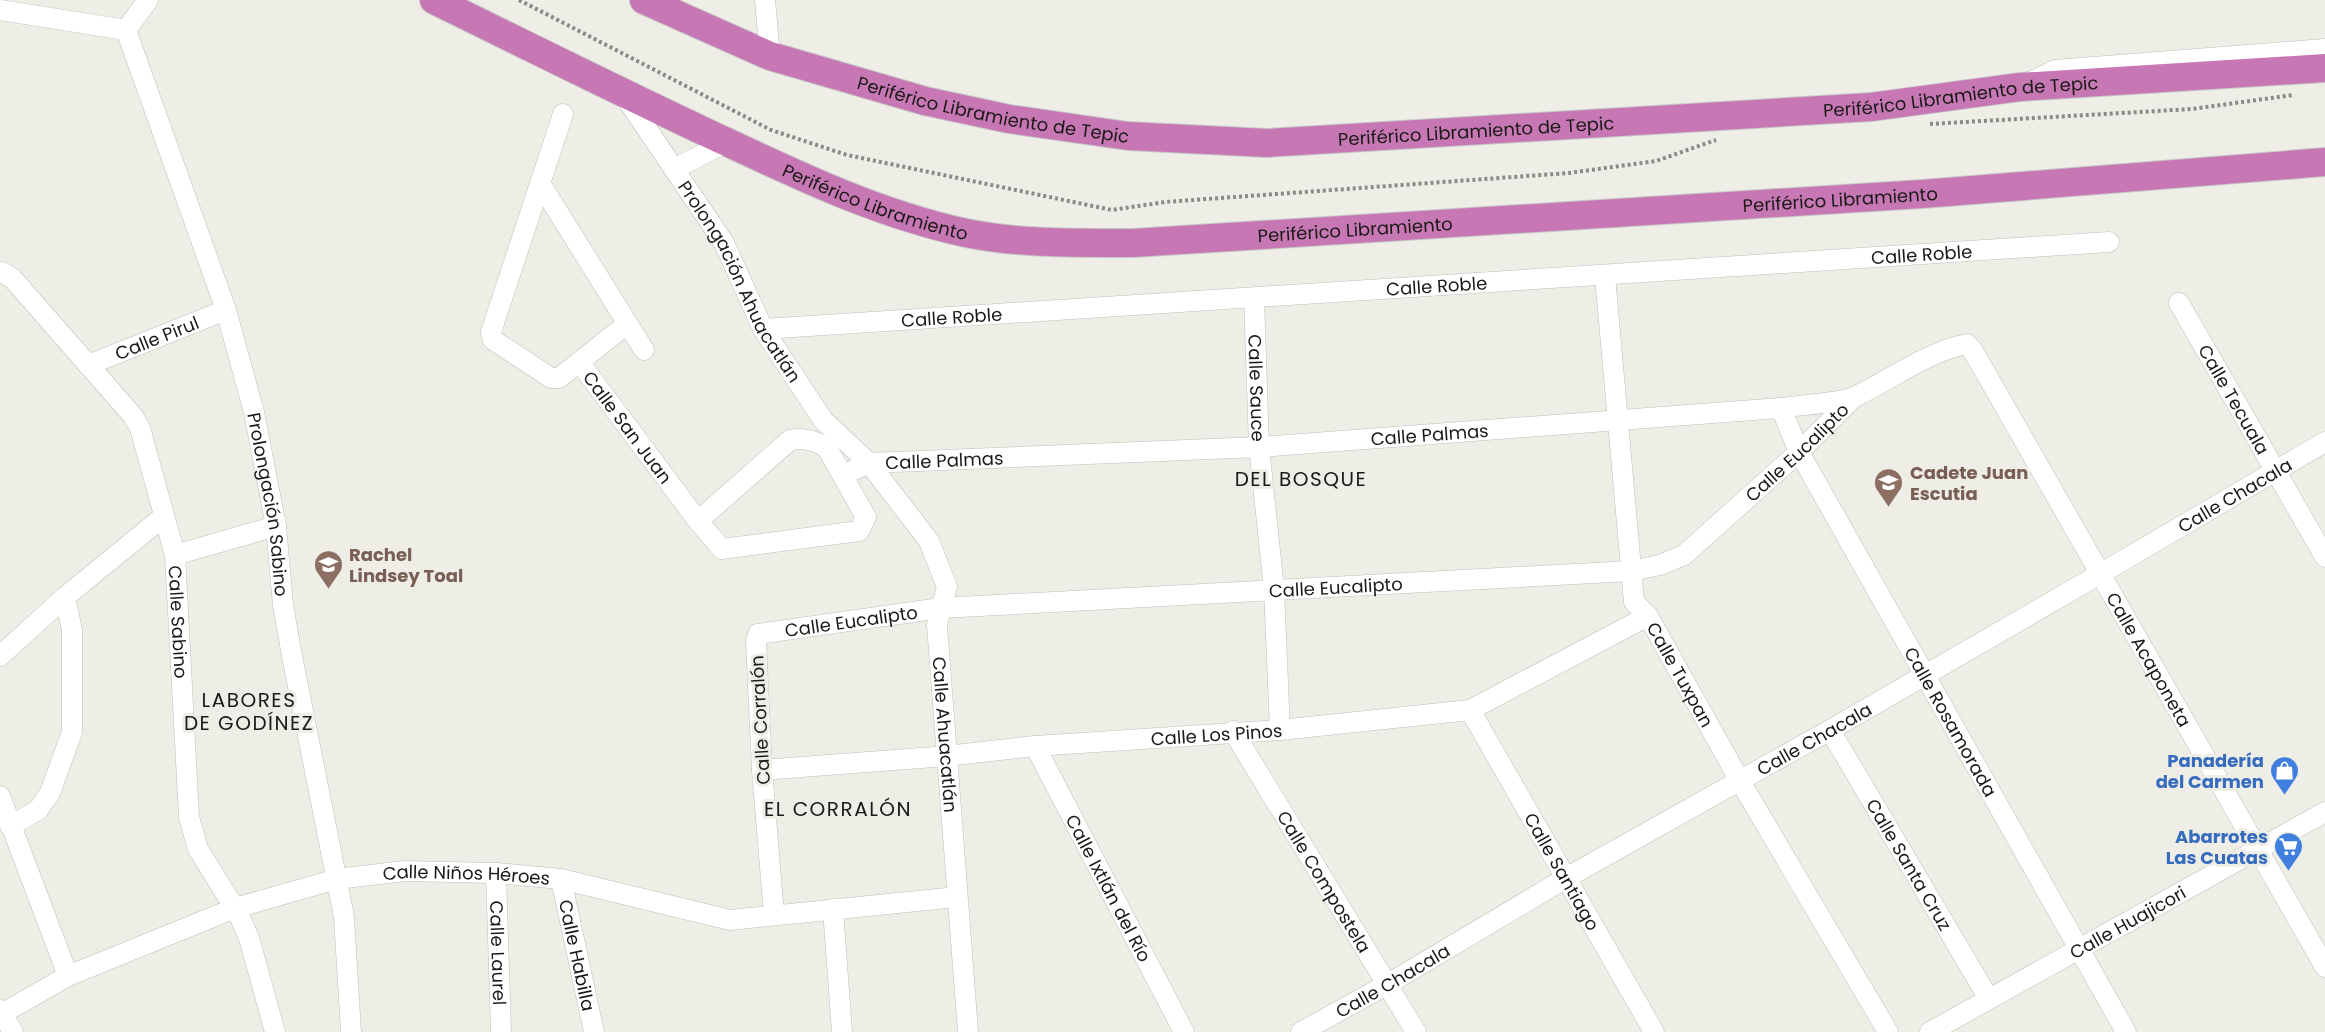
<svg xmlns="http://www.w3.org/2000/svg" width="2325" height="1032" font-family="Poppins,sans-serif">
<rect width="100%" height="100%" fill="#eeede6"/>
<g fill="none" stroke-linecap="round" stroke-linejoin="round">
<defs>
<g id="minor">
<path id="s1" d="M148,0L126,30L226,310L254,412L276,526L283,605L292,656L344,917L351,1032"/>
<path d="M765,0L770,56"/>
<path d="M0,10L126,30"/>
<path d="M2031,82L2055,70L2325,49"/>
<path id="s2" d="M624,95L724,243L763,329L823,420L869,463L929,541L947,587L937,625L968,1032"/>
<path d="M563,114L491,332L493,340L551,378H559L627,324"/>
<path d="M674,169L727,142"/>
<path d="M540,183L644,350"/>
<path id="s3" d="M0,273L2,272L13,279L133,416L140,428L175,555L189,817L198,849L239,915L249,938L275,1032"/>
<path id="s4" d="M1605,276L1634,602L1648,616L1740,781L1888,1032"/>
<path id="s5" d="M1254,298L1259,447L1274,589L1280,730"/>
<path id="s6" d="M2179,303L2325,557"/>
<path id="s7" d="M763,329L2109,242"/>
<path id="s8" d="M580,363L698,521L722,549L859,531L866,517L827,448C818,441 801,437 790,440L698,521"/>
<path id="s9" d="M88,365L226,310"/>
<path id="s10" d="M1781,408L1799,452L2126,1032"/>
<path id="s11" d="M843,475L869,463L1259,447L1781,408C1798,405 1841,403 1854,397C1891,380 1926,352 1967,344L1973,351L2325,967"/>
<path d="M175,555L276,526"/>
<path d="M0,656L65,597L163,517"/>
<path id="s12" d="M1470,710L1654,1032"/>
<path id="s13" d="M1830,730L1989,999"/>
<path id="s14" d="M1233,731L1416,1032"/>
<path id="s15" d="M1035,746L1184,1032"/>
<path id="s16" d="M762,770L947,756L1035,746L1280,730L1470,710L1648,616"/>
<path d="M0,796L68,976"/>
<path d="M10,826L38,810L50,793L72,732V630L65,597"/>
<path id="s17" d="M496,873L501,1032"/>
<path id="s18" d="M561,879L594,1032"/>
<path d="M833,909L842,1032"/>
<path id="s19" d="M774,915L762,770L756,641L758,634L941,608L1631,571L1660,565L1684,555L1799,452L1852,399"/>
<path d="M0,1010L13,1032"/>
<path id="s20" d="M0,1017L3,1013L68,976L235,908L337,879L405,871L496,873L561,879L730,920L957,897"/>
<path id="s21" d="M1301,1032L1388,984L1566,878L1830,730L2100,574L2325,442"/>
<path id="s22" d="M1930,1032L2325,812"/>
</g>
<g id="highway">
<path id="s23" d="M434,0C528,46 622,93 716,137C797,175 878,214 966,233C1020,244 1078,243 1133,243L1922,194L2325,162"/>
<path id="s24" d="M644,0L770,56L925,101L1009,119L1128,136L1267,143L1871,107L2020,87L2325,68"/>
</g>
</defs>
<use href="#minor" stroke="#c0beb8" stroke-width="21"/>
<use href="#highway" stroke="#c8c8c8" stroke-width="30"/>
<g stroke="#8b8a86" stroke-width="4" stroke-dasharray="3 3" stroke-linecap="butt">
<path d="M519,0L771,130L847,155L1112,210L1165,202L1569,173L1656,161L1716,140"/>
<path d="M1930,124L2192,109L2293,95"/>
</g>
<use href="#minor" stroke="#fff" stroke-width="20"/>
<use href="#highway" stroke="#c777b3" stroke-width="28"/>
</g>
<defs>
<symbol id="school-pin" viewBox="-11 -11 22 30"><path d="M0 17L-7.5 6A9.5 9.5 0 1 1 7.5 6Z" fill="#8d6e63" stroke="#eeede6"/><path d="M0-5L7-2L0 1L-7-2ZM-4 1L0 2.5L4 1V4Q0 6-4 4Z" fill="#fff"/></symbol>
<symbol id="shop-pin" viewBox="-11 -11 22 30"><path d="M0 17L-7.5 6A9.5 9.5 0 1 1 7.5 6Z" fill="#3f7fe0" stroke="#eeede6"/><path d="M-5-2.5h2.3a2.7 3.5 0 0 1 5.4 0H5L5.5 6h-11ZM-1.5-2.5h3a1.5 2.3 0 0 0-3 0Z" fill="#fff"/></symbol>
<symbol id="supermarket-pin" viewBox="-11 -11 22 30"><path d="M0 17L-7.5 6A9.5 9.5 0 1 1 7.5 6Z" fill="#3f7fe0" stroke="#eeede6"/><path d="M-6-5.5h2.5l.6 2H6L4.5 2H-2.5L-4.4-4H-6ZM-1.5 3.2a1.3 1.3 0 1 0 .1 0ZM3 3.2a1.3 1.3 0 1 0 .1 0Z" fill="#fff"/></symbol>
</defs>
<g fill-rule="evenodd">
<use href="#school-pin" x="1872" y="466" width="33" height="45"/>
<use href="#school-pin" x="312" y="548" width="33" height="45"/>
<use href="#shop-pin" x="2268" y="754" width="33" height="45"/>
<use href="#supermarket-pin" x="2272" y="830" width="33" height="45"/>
</g>
<g text-anchor="middle" dominant-baseline="central" stroke-width="6" stroke-linejoin="round" paint-order="stroke">
<g font-size="18" fill="#1a1a18" stroke="#eeede6">
<text stroke="none"><textPath href="#s24" startOffset="1340">Periférico Libramiento de Tepic</textPath></text>
<text stroke="none"><textPath href="#s24" startOffset="368">Periférico Libramiento de Tepic</textPath></text>
<text stroke="none"><textPath href="#s24" startOffset="854">Periférico Libramiento de Tepic</textPath></text>
<text stroke="none"><textPath href="#s23" startOffset="1458">Periférico Libramiento</textPath></text>
<text stroke="none"><textPath href="#s23" startOffset="486">Periférico Libramiento</textPath></text>
<text stroke="none"><textPath href="#s23" startOffset="972">Periférico Libramiento</textPath></text>
<text stroke="none"><textPath href="#s7" startOffset="1161">Calle Roble</textPath></text>
<text stroke="none"><textPath href="#s2" startOffset="220">Prolongación Ahuacatlán</textPath></text>
<text stroke="none"><textPath href="#s7" startOffset="675">Calle Roble</textPath></text>
<text stroke="none"><textPath href="#s7" startOffset="189">Calle Roble</textPath></text>
<text stroke="none"><textPath href="#s9" startOffset="74">Calle Pirul</textPath></text>
<text stroke="none"><textPath href="#s5" startOffset="90">Calle Sauce</textPath></text>
<text stroke="none"><textPath href="#s6" startOffset="111">Calle Tecuala</textPath></text>
<text stroke="none"><textPath href="#s8" startOffset="80">Calle San Juan</textPath></text>
<text stroke="none"><textPath href="#s11" startOffset="590">Calle Palmas</textPath></text>
<text stroke="none"><textPath href="#s19" startOffset="1366">Calle Eucalipto</textPath></text>
<text stroke="none"><textPath href="#s11" startOffset="104">Calle Palmas</textPath></text>
<text stroke="none"><textPath href="#s21" startOffset="1077">Calle Chacala</textPath></text>
<text stroke="none"><textPath href="#s1" startOffset="534">Prolongación Sabino</textPath></text>
<text stroke="none"><textPath href="#s19" startOffset="862">Calle Eucalipto</textPath></text>
<text stroke="none"><textPath href="#s19" startOffset="376">Calle Eucalipto</textPath></text>
<text stroke="none"><textPath href="#s3" startOffset="410">Calle Sabino</textPath></text>
<text stroke="none"><textPath href="#s11" startOffset="1506">Calle Acaponeta</textPath></text>
<text stroke="none"><textPath href="#s4" startOffset="414">Calle Tuxpan</textPath></text>
<text transform="translate(760 720) rotate(-93)">Calle Corralón</text>
<text stroke="none"><textPath href="#s10" startOffset="357">Calle Rosamorada</textPath></text>
<text stroke="none"><textPath href="#s16" startOffset="456">Calle Los Pinos</textPath></text>
<text stroke="none"><textPath href="#s2" startOffset="742">Calle Ahuacatlán</textPath></text>
<text stroke="none"><textPath href="#s21" startOffset="591">Calle Chacala</textPath></text>
<text stroke="none"><textPath href="#s13" startOffset="156">Calle Santa Cruz</textPath></text>
<text stroke="none"><textPath href="#s12" startOffset="186">Calle Santiago</textPath></text>
<text stroke="none"><textPath href="#s20" startOffset="496">Calle Niños Héroes</textPath></text>
<text stroke="none"><textPath href="#s14" startOffset="176">Calle Compostela</textPath></text>
<text stroke="none"><textPath href="#s15" startOffset="160">Calle Ixtlán del Río</textPath></text>
<text stroke="none"><textPath href="#s22" startOffset="226">Calle Huajicori</textPath></text>
<text stroke="none"><textPath href="#s17" startOffset="80">Calle Laurel</textPath></text>
<text stroke="none"><textPath href="#s18" startOffset="78">Calle Habilla</textPath></text>
<text stroke="none"><textPath href="#s21" startOffset="105">Calle Chacala</textPath></text>
</g>
<g font-size="18" font-weight="bold" fill="#785e54" stroke="#eeede6" text-anchor="start">
<text x="1910" y="472">Cadete Juan<tspan x="1910" dy="21">Escutia</tspan></text>
<text x="349" y="554">Rachel<tspan x="349" dy="21">Lindsey Toal</tspan></text>
</g>
<g font-size="18" font-weight="bold" fill="#366cbe" stroke="#eeede6" text-anchor="end">
<text x="2264" y="760">Panadería<tspan x="2264" dy="21">del Carmen</tspan></text>
<text x="2268" y="836">Abarrotes<tspan x="2268" dy="21">Las Cuatas</tspan></text>
</g>
<g font-size="20" letter-spacing="1.5" fill="#1a1a18" stroke="#eeede6">
<text x="1301" y="479">DEL BOSQUE</text>
<text x="249" y="700">LABORES<tspan x="249" dy="23">DE GODÍNEZ</tspan></text>
<text x="838" y="809">EL CORRALÓN</text>
</g>
</g>
</svg>
